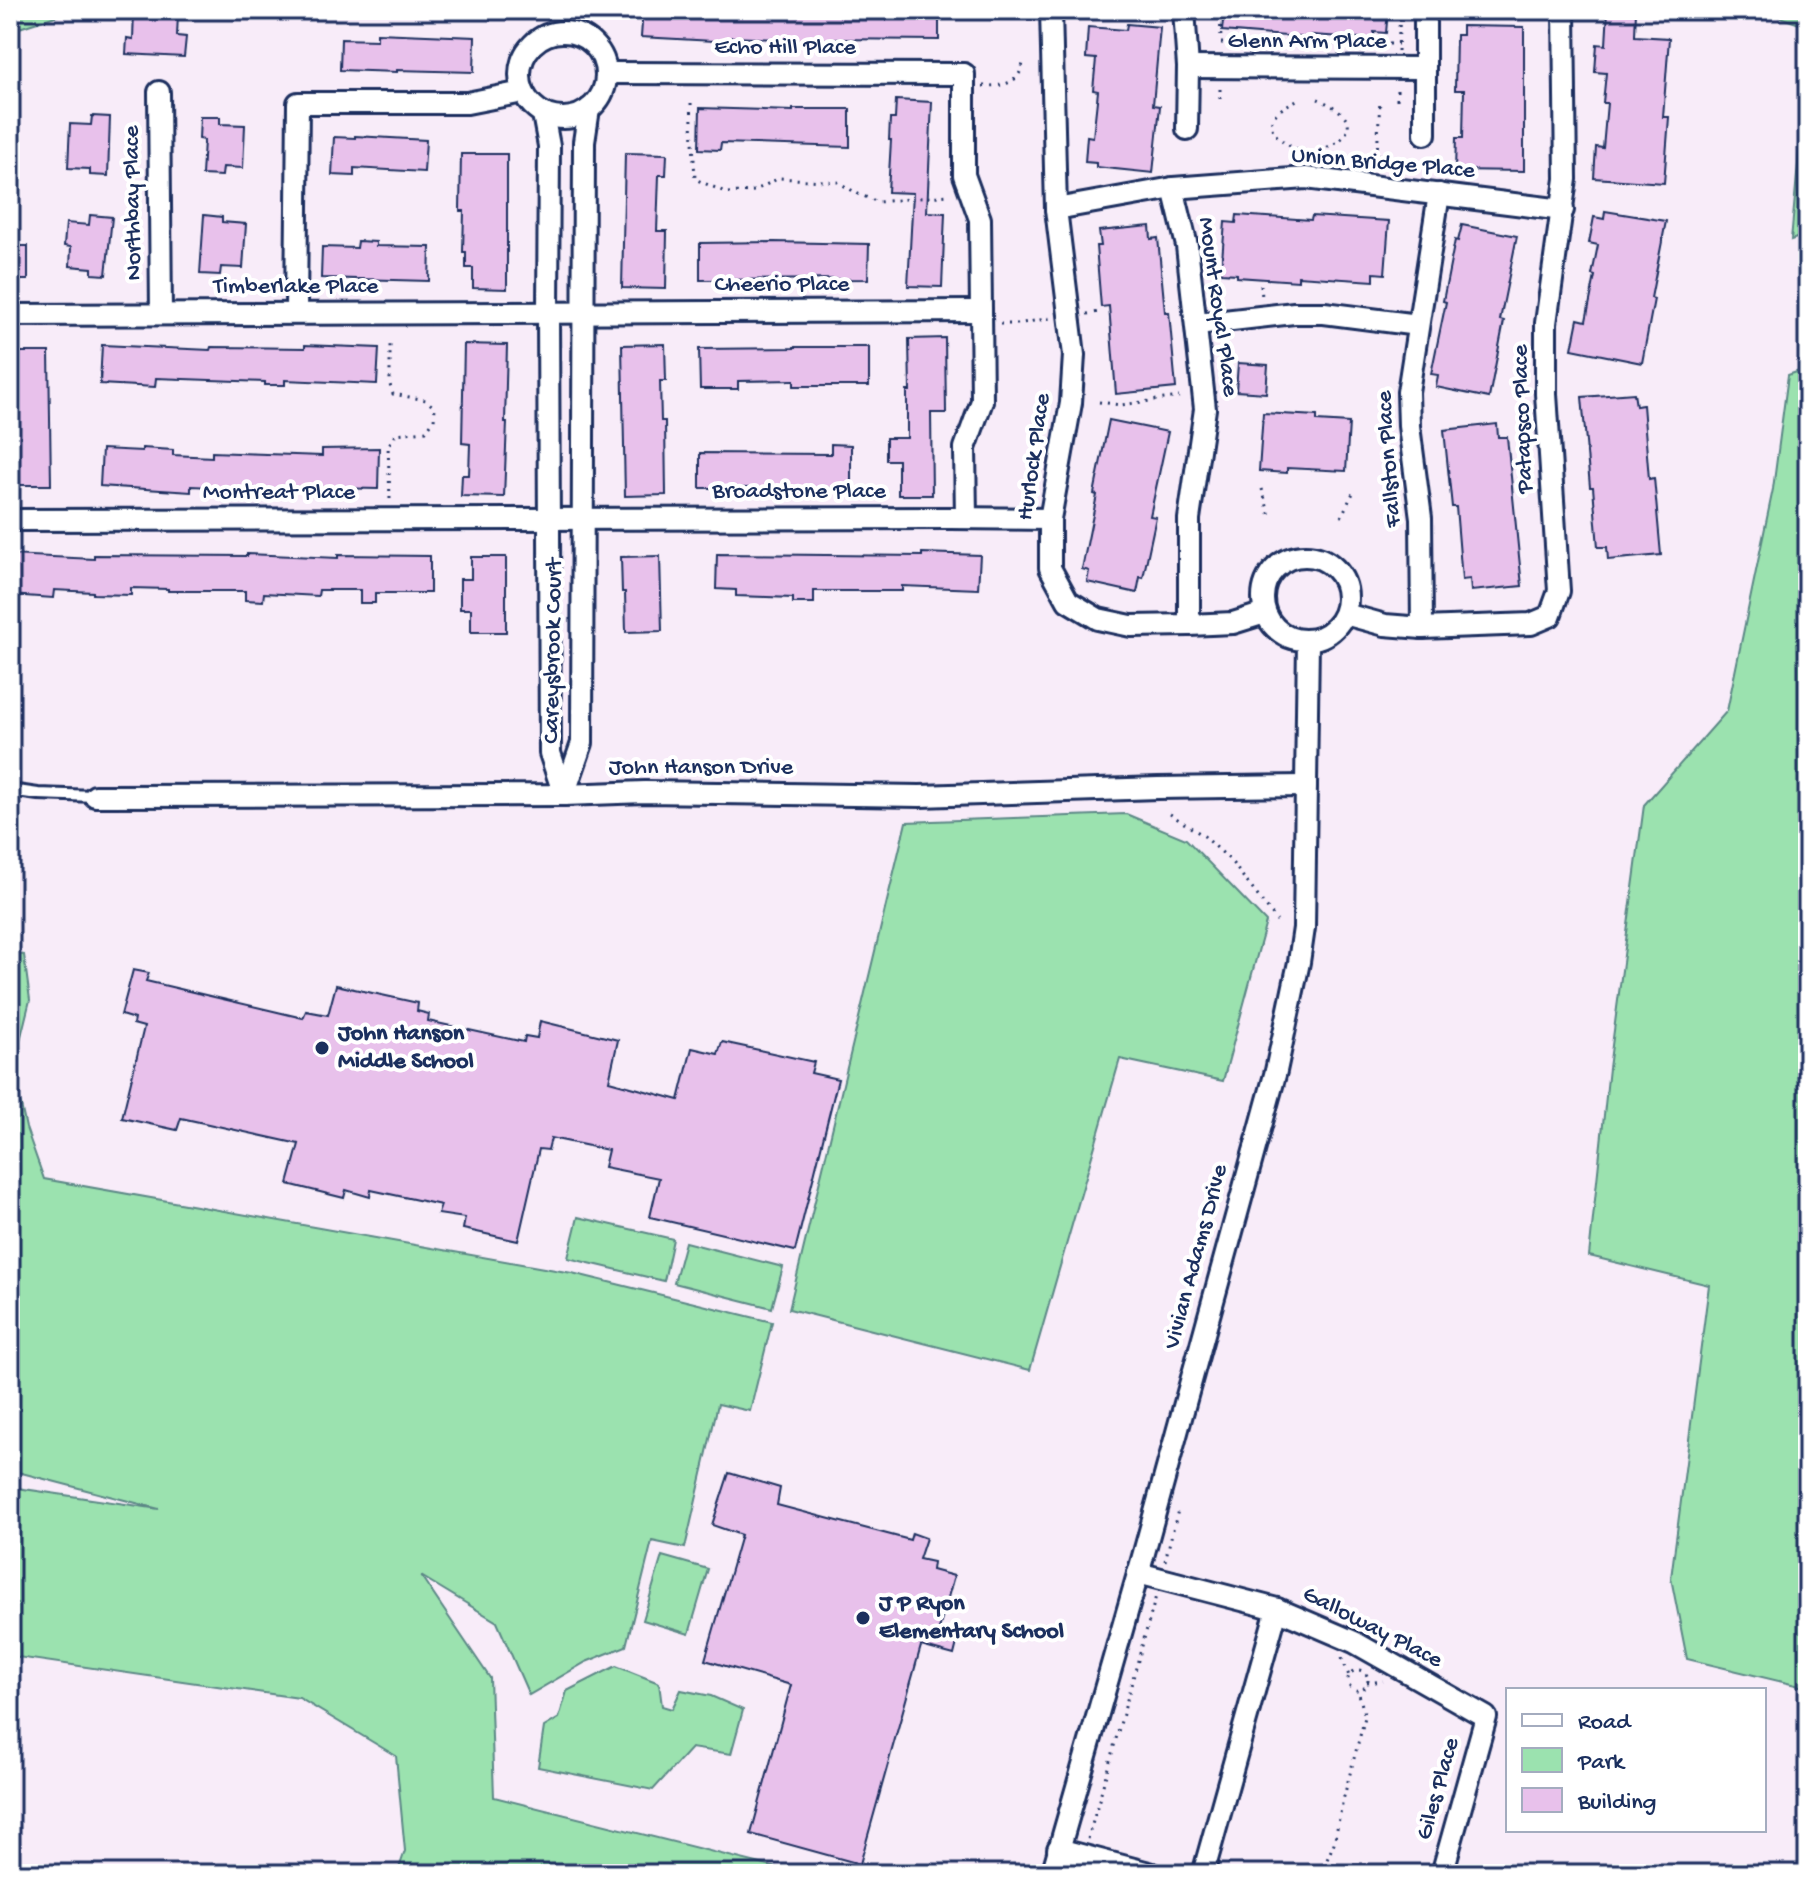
<svg xmlns="http://www.w3.org/2000/svg" width="1818" height="1884" font-family="'Gochi Hand',sans-serif">
<rect width="100%" height="100%" fill="#f8ecf9"/>
<filter id="ink" filterUnits="userSpaceOnUse"><feTurbulence type="fractalNoise" baseFrequency=".0125" numOctaves="2"/><feDisplacementMap in="SourceGraphic" scale="16" xChannelSelector="R" yChannelSelector="G"/><feConvolveMatrix kernelMatrix="1 2 1 2 8 2 1 2 1" color-interpolation-filters="sRGB"/></filter>
<g filter="url(#ink)">
<g fill="#9be2af" stroke="#5b8886" stroke-width="2">
<path d="M10,10H74L10,31Z"/>
<path d="M1760,10H1808V27Z"/>
<path d="M1808,56V234L1791,240Z"/>
<path d="M1808,368V1688L1687,1659L1671,1578L1709,1285L1589,1256L1609,1068L1644,805L1727,711L1773,489L1788,375Z"/>
<path d="M1126,814L1186,839L1266,922L1223,1081L1120,1059L1030,1370L789,1309L906,822Z"/>
<path d="M10,953L24,955L30,1000L13,1069L26,1128L44,1179L572,1273L772,1322L750,1411L718,1404L685,1548L652,1541L626,1646L586,1662L529,1695L497,1622L421,1576L490,1678L494,1797L801,1874H397L405,1851L396,1756L299,1698L10,1656V1487L159,1509L10,1470Z"/>
<path d="M578,1217L673,1239L664,1281L568,1258Z"/>
<path d="M685,1242L783,1267L772,1308L674,1283Z"/>
<path d="M662,1556L708,1569L689,1634L643,1620Z"/>
<path d="M616,1666L659,1683L662,1706L672,1709L681,1690L711,1696L743,1710L731,1754L691,1748L653,1790L538,1767L544,1727L559,1718L567,1691Z"/>
</g>
<g fill="#e8c1eb" stroke="#1b2f5e" stroke-width="2">
<path d="M643,10H939V40L827,39V41L732,37V42L641,37Z"/>
<path d="M1224,10H1388L1386,33L1374,32V39L1312,35L1311,38L1222,31Z"/>
<path d="M1608,10H1636L1635,36L1669,38L1663,117H1669L1664,183L1594,178L1596,147L1603,148L1607,103H1603L1606,73L1595,72L1597,44L1606,45Z"/>
<path d="M134,12L178,14L177,36L186,37L184,57L126,54L127,38L133,39Z"/>
<path d="M1127,24L1160,27L1153,105L1160,106L1153,173L1096,167V163L1085,162L1087,136L1093,137L1098,91L1093,90L1096,59L1086,58L1088,27L1126,30Z"/>
<path d="M1462,26L1524,27V171L1455,170L1456,138H1463L1464,90H1455L1456,35H1462Z"/>
<path d="M377,33L475,37L474,72L397,70V72L340,70L341,39L377,40Z"/>
<path d="M896,100L932,102L927,212L945,213L942,287L908,286L913,193L888,192L891,140H889L890,119H895Z"/>
<path d="M700,108L793,111V109H850V147L721,143L720,150L699,149Z"/>
<path d="M92,116L110,117L108,176L90,175V169L68,168L70,124L91,125Z"/>
<path d="M200,117H220V124L245,125L243,168L223,167L222,176L202,175L204,140L199,139Z"/>
<path d="M355,136L426,140L424,172L354,168V176L332,175L334,137L355,138Z"/>
<path d="M625,153L667,154L666,175H659L657,231H667L666,289L622,288Z"/>
<path d="M461,154H507V289L473,288V268H466V252H463L464,211H460Z"/>
<path d="M1605,211L1666,221L1651,298L1654,299L1642,363L1572,349L1578,319L1586,321L1595,276L1592,275L1598,245L1589,243L1594,217L1604,219Z"/>
<path d="M90,215L112,217L106,275L92,274V268L70,266L71,247L64,246L66,223L89,225Z"/>
<path d="M204,215L222,217V222L246,224L243,268L221,267L220,275L200,274Z"/>
<path d="M1237,215L1311,220L1312,216L1389,221L1385,274L1374,273V281L1298,276V281L1237,277V274L1221,273L1225,222L1236,223Z"/>
<path d="M1462,225L1517,236L1500,320L1504,321L1489,398L1436,387L1438,375L1431,374L1446,302L1443,301L1455,240L1458,241Z"/>
<path d="M1150,226L1151,239L1158,238L1165,312H1169L1176,388L1116,394L1109,306L1101,307L1096,246H1101L1099,231Z"/>
<path d="M358,241L376,242V246L430,247L429,281L321,278L322,247L357,248Z"/>
<path d="M774,242L869,244L868,279L700,280V243Z"/>
<rect x="10" y="246" width="18" height="34"/>
<path d="M945,338L946,413H931L932,495H898V460H886V438H907V391H910L909,339Z"/>
<path d="M464,344L507,345L505,422H507L504,497L461,496L462,475H469L470,444L462,443Z"/>
<path d="M665,344L666,381H660L661,421H665L666,495L625,496L622,345Z"/>
<path d="M102,345L210,350L211,347L305,348V345L379,348L377,384L285,380V385H265V382L156,378L155,387L100,384Z"/>
<path d="M794,347H869V386H794V380L738,381V389H700L699,349L794,348Z"/>
<path d="M15,352H49L51,485H15Z"/>
<path d="M1238,363L1268,365L1266,393L1236,391Z"/>
<path d="M1634,393L1636,406L1643,405L1649,479L1654,478L1661,555L1608,560L1607,547H1598L1593,487H1590L1582,397Z"/>
<path d="M1263,413L1317,416V421L1349,423L1346,471L1287,468V473L1259,471Z"/>
<path d="M1109,420L1168,432L1150,516L1156,517L1143,578L1140,577L1137,593L1087,582L1089,571L1082,569L1097,495L1094,494Z"/>
<path d="M1497,424L1498,437H1507L1522,586L1471,591L1470,579L1462,580L1456,507H1452L1444,430Z"/>
<path d="M831,444L851,445V488H700V453L831,454Z"/>
<path d="M142,448L173,450V455L212,457V452L322,456V449L379,448L378,489L284,487V490L191,486V492L100,486L102,449L142,451Z"/>
<path d="M922,553L980,555L978,589L902,586V591H814V603H793V598L736,596V590L716,589L717,554L922,556Z"/>
<path d="M247,554L338,558V555L430,556V593H375V603H360V590H319L318,596L264,593L263,601L245,600V591H168V589L131,588V595L93,594V592L54,590L53,598L10,595V555L94,559V555L247,556Z"/>
<path d="M660,556L662,631L626,632L625,592H622L621,557Z"/>
<path d="M471,557H506V632H471V609H460V579H471Z"/>
<path d="M133,970L149,973L146,981L303,1018L306,1011L328,1015L336,985L418,1003L417,1011L429,1014L428,1021L524,1042L525,1036L537,1038L540,1021L618,1040L609,1081L679,1100L692,1048L718,1054L722,1042L814,1062L811,1073L838,1079L795,1251L650,1217L659,1178L604,1167L608,1150L551,1138L548,1150L539,1149L518,1241L463,1229L465,1218L438,1214L441,1205L371,1190L370,1197L346,1190L344,1198L288,1184L299,1144L181,1118L177,1130L122,1118L144,1027L133,1024L134,1019L121,1015Z"/>
<path d="M729,1473L780,1488L777,1505L910,1540L912,1533L926,1538L919,1559L933,1562L932,1570L954,1576L938,1633L958,1639L954,1655L921,1646L860,1864L751,1834L791,1685L705,1660L741,1535L712,1525Z"/>
</g>
<g fill="none" stroke-linecap="round" stroke-linejoin="round">
<defs>
<path id="lane" d="M10,790L38,794L95,796"/>
<g id="street">
<path d="M1051,10L1056,209L1074,355L1071,403L1050,519V568L1068,601L1098,619L1131,626L1189,625L1233,623L1265,613"/>
<path d="M1184,10L1188,67L1187,129"/>
<circle cx="563" cy="75" r="43"/>
<path d="M1188,67L1425,68"/>
<path d="M606,73L964,74V175L980,219L982,401L965,448L966,518"/>
<path d="M159,92L161,314"/>
<path d="M543,114L549,146L548,312L550,753L564,795L582,743L584,142L589,109"/>
<path d="M1425,134V15L1427,10"/>
<path d="M1173,188L1187,246L1205,409L1189,519V625"/>
<path d="M1056,209L1173,188L1306,178L1563,210"/>
<path d="M296,313L298,103H467L523,92"/>
<path d="M10,315L981,311"/>
<path d="M1197,324L1294,313H1324L1418,325"/>
<path d="M10,520L950,518L1050,519"/>
<circle cx="1305" cy="598" r="42"/>
<path d="M1345,614L1385,625L1422,628L1531,624L1550,616L1559,591L1546,394V323L1566,179L1564,10"/>
<path d="M1422,628L1421,518L1409,426L1408,392L1439,194"/>
<path d="M95,796L564,795L645,792L920,796L1158,788L1306,786"/>
<path d="M1138,1573L1277,1609L1354,1642L1486,1717L1442,1874"/>
<path d="M1058,1849L1153,1874"/>
<path d="M1052,1874L1142,1560L1276,1071L1299,962L1304,928L1308,641"/>
<path d="M1203,1874L1277,1609"/>
</g>
</defs>
<use href="#lane" stroke="#1b2f5e" stroke-width="16"/>
<use href="#street" stroke="#1b2f5e" stroke-width="26"/>
<g stroke="#1b2f5e" stroke-width="3" stroke-dasharray="2 6" stroke-linecap="butt">
<path d="M1090,10L1093,18"/>
<path d="M1220,10L1221,42"/>
<path d="M1528,19L1531,10"/>
<path d="M1221,43L1398,44"/>
<path d="M1398,51L1400,10"/>
<path d="M983,86C1002,86 1019,85 1023,63"/>
<path d="M1220,99V87"/>
<path d="M1318,99C1332,105 1360,119 1343,137C1337,144 1327,147 1319,151"/>
<path d="M1397,100V88"/>
<path d="M691,103L695,179L727,193L754,191L779,178L838,182L858,194L878,202L949,195"/>
<path d="M1297,150C1262,131 1263,116 1299,99"/>
<path d="M1377,155L1380,100"/>
<path d="M1261,285L1262,298"/>
<path d="M1087,314L1099,312"/>
<path d="M1000,324H1017L1051,318"/>
<path d="M1099,402L1121,405L1179,397"/>
<path d="M1381,465L1393,463"/>
<path d="M1262,489L1270,516"/>
<path d="M390,499L388,446L396,434L426,431L434,420L435,408L426,400L393,394L390,385V341"/>
<path d="M1341,517L1353,493"/>
<path d="M1170,814L1204,836L1230,860L1277,921"/>
<path d="M1165,1561L1178,1510"/>
<path d="M1342,1658L1349,1676"/>
<circle cx="1358" cy="1680" r="10"/>
<path d="M1367,1683L1383,1681"/>
<path d="M1088,1839L1156,1596"/>
<path d="M1321,1874L1334,1843L1342,1804L1365,1717L1358,1690"/>
</g>
<use href="#lane" stroke="#fff" stroke-width="10"/>
<use href="#street" stroke="#fff" stroke-width="20"/>
</g>
</g>
<g fill="#1b2f5e" stroke="#fff" stroke-width="3">
<circle cx="322" cy="1048" r="8"/>
<circle cx="863" cy="1618" r="8"/>
</g>
<g text-anchor="middle" dominant-baseline="central" stroke-width="8" stroke-linejoin="round" paint-order="stroke">
<g font-size="24" fill="#1b2f5e" stroke="#fff">
<text x="1307" y="42">Glenn Arm Place</text>
<text x="785" y="48">Echo Hill Place</text>
<text transform="translate(1383 164) rotate(5)">Union Bridge Place</text>
<text transform="translate(134 203) rotate(-91)">Northbay Place</text>
<text x="782" y="285">Cheerio Place</text>
<text x="296" y="287">Timberlake Place</text>
<text transform="translate(1217 307) rotate(82)">Mount Royal Place</text>
<text transform="translate(1524 419) rotate(-92)">Patapsco Place</text>
<text transform="translate(1035 457) rotate(-82)">Hurlock Place</text>
<text transform="translate(1390 459) rotate(-94)">Fallston Place</text>
<text x="799" y="492">Broadstone Place</text>
<text x="279" y="493">Montreat Place</text>
<text transform="translate(554 651) rotate(-89)">Careysbrook Court</text>
<text x="701" y="768">John Hanson Drive</text>
<text transform="translate(1197 1257) rotate(-75)">Vivian Adams Drive</text>
<text transform="translate(1372 1628) rotate(27)">Galloway Place</text>
<text transform="translate(1439 1789) rotate(-74)">Giles Place</text>
</g>
<g font-size="24" font-weight="bold" fill="#1b2f5e" stroke="#fff" text-anchor="start">
<text x="338" y="1034">John Hanson<tspan x="338" dy="28">Middle School</tspan></text>
<text x="879" y="1604">J P Ryon<tspan x="879" dy="28">Elementary School</tspan></text>
</g>
</g>
<rect width="1818" height="1884" fill="none" stroke="#fff" stroke-width="40"/>
<rect x="20" y="20" width="1778" height="1844" fill="none" stroke="#1b2f5e" stroke-width="3" filter="url(#ink)"/>
<rect x="1506" y="1688" width="260" height="144" fill="#ffffff" stroke="#a4acbf" stroke-width="2"/>
<rect x="1522" y="1714" width="40" height="12" fill="#ffffff" stroke="#a4acbf" stroke-width="2"/>
<text x="1578" y="1728" font-size="24" fill="#1b2f5e">Road</text>
<rect x="1522" y="1748" width="40" height="24" fill="#9be2af" stroke="#a4acbf" stroke-width="2"/>
<text x="1578" y="1768" font-size="24" fill="#1b2f5e">Park</text>
<rect x="1522" y="1788" width="40" height="24" fill="#e8c1eb" stroke="#a4acbf" stroke-width="2"/>
<text x="1578" y="1808" font-size="24" fill="#1b2f5e">Building</text>
</svg>
